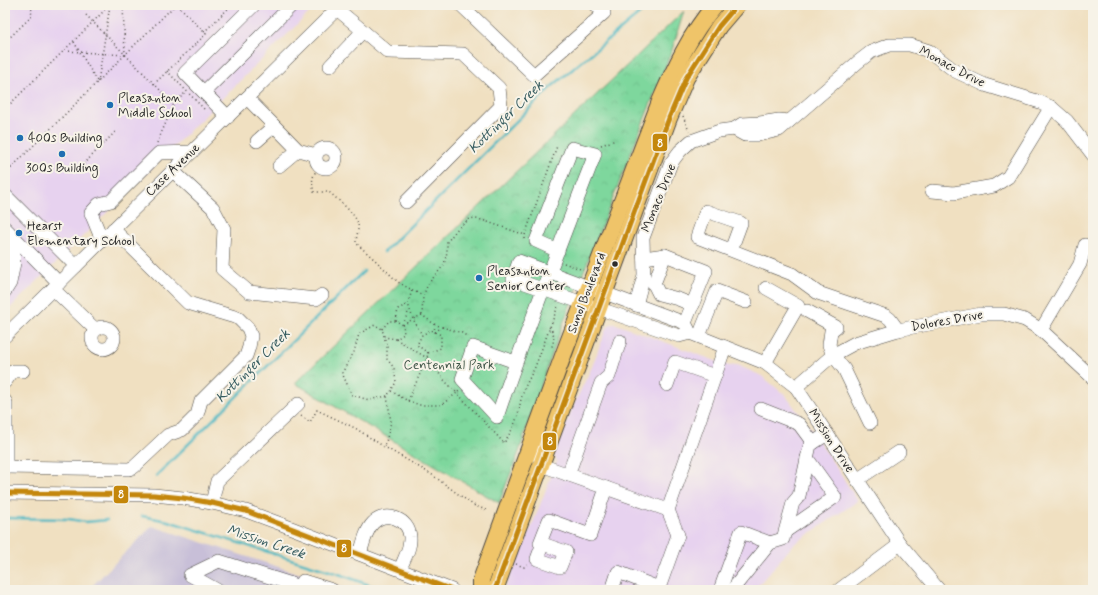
<svg xmlns="http://www.w3.org/2000/svg" width="1098" height="595" font-family="Mynerve,sans-serif">
<defs>
<pattern id="park-crowns" width="20" height="18" patternUnits="userSpaceOnUse"><rect width="20" height="18" fill="#7ed79d"/><path d="M2 6a3 3 0 1 1 6 0M12 15a3 3 0 1 1 6 0" fill="none" stroke="#6db987"/></pattern>
</defs>
<rect width="100%" height="100%" fill="#f7f3e8"/>
<filter id="ink" filterUnits="userSpaceOnUse"><feTurbulence type="fractalNoise" baseFrequency=".025" numOctaves="2"/><feDisplacementMap in="SourceGraphic" scale="8" xChannelSelector="R" yChannelSelector="G"/><feConvolveMatrix kernelMatrix="1 2 1 2 8 2 1 2 1" color-interpolation-filters="sRGB"/></filter>
<filter id="wash" filterUnits="userSpaceOnUse"><feTurbulence type="fractalNoise" baseFrequency=".012" numOctaves="4" result="noise"/><feDisplacementMap in="SourceGraphic" scale="16" xChannelSelector="R" yChannelSelector="G"/><feGaussianBlur stdDeviation="0.9" result="paint"/><feColorMatrix in="noise" values="0 0 0 0 0 0 0 0 0 0 0 0 0 0 0 0 0 1.4 0 .05"/><feComposite in="paint" operator="in"/></filter>
<g filter="url(#wash)">
<rect width="100%" height="100%" fill="#f0e0c1"/>
<g fill="#e7d2ef">
<path d="M5,5H317L5,313Z"/>
<path d="M611,324H616L729,366L737,365L762,376L786,396L815,435L858,501L794,544L754,590H506L505,588L517,556L526,541L557,461L554,455L574,404L592,367L606,329Z"/>
</g>
<path fill="#c8bfd8" d="M152,526L350,590H88Z"/>
<path fill="url(#park-crowns)" stroke="#548164" d="M684,11L672,50L564,321L536,399L519,452L499,503L295,383Z"/>
<g fill="none" stroke-linecap="round" stroke-linejoin="round">
<g stroke="#49b8c3" stroke-width="2.5">
<path d="M384,252L550,88L650,5"/>
<path d="M156,476L364,271"/>
<path d="M142,516L168,521L339,574L383,590"/>
<path d="M5,518L69,519L86,522L107,520"/>
</g>
</g>
</g>
<g filter="url(#ink)">
<g fill="none" stroke-linecap="round" stroke-linejoin="round">
<defs>
<g id="minor">
<path d="M461,5L534,75L604,13L596,5"/>
<path d="M337,9L388,52L463,54L499,88L501,106L406,202"/>
<path d="M330,66L363,31"/>
<path d="M204,92L292,5"/>
<path d="M247,98L298,150L316,155"/>
<path d="M228,117L185,73L254,5"/>
<path d="M734,129L745,135H758L779,130L858,62L871,52L889,45H910L929,51L955,71L985,85L1040,102L1051,107L1067,121L1093,155"/>
<path d="M257,141L274,126"/>
<circle cx="326" cy="158" r="10"/>
<path d="M279,166L298,150"/>
<path d="M173,171L213,208L224,229L222,269L249,292L316,299L322,295"/>
<path d="M932,191L954,193L994,186L1008,177L1051,107"/>
<path d="M5,195L76,266"/>
<path d="M5,228L59,283"/>
<path d="M102,240L91,213L99,204L111,201L159,153L192,152"/>
<path d="M731,250L741,223L706,211L697,237L792,274L818,293L886,316L890,319L898,330"/>
<path d="M665,255L654,284L659,294L678,299L693,305"/>
<path d="M644,258L665,255L706,271L685,323"/>
<path d="M53,289L96,330"/>
<path d="M5,291L10,283L14,263L13,246L7,233"/>
<path d="M636,305L644,275L643,238L671,163L680,151L691,141L719,131L734,129L742,124L760,123L779,120L789,121"/>
<path d="M807,311L836,327L831,331L829,345L833,355L844,369L870,423"/>
<circle cx="103" cy="338" r="11"/>
<path d="M1041,330L1080,264L1085,245"/>
<path d="M690,333L685,323L519,261L513,279L679,336L690,333L765,363L796,387L900,544L939,590"/>
<path d="M5,336L341,5"/>
<path d="M699,336L717,291L746,302"/>
<path d="M515,362L473,347L462,379L497,417C527,328 561,242 595,154L572,148L536,241L558,251"/>
<path d="M765,363L798,306L766,288"/>
<path d="M5,382L13,371H23"/>
<path d="M667,385L675,362L715,376"/>
<path d="M796,387L833,355L855,343L898,330L981,314H1004L1025,320L1041,330L1093,378"/>
<path d="M5,401L6,403V467L129,469L134,467L168,435L182,430L197,415L201,401L246,356L249,347L251,336L248,328L238,318L188,303L113,229"/>
<path d="M761,409L799,424L813,443"/>
<path d="M534,436L541,465L668,510"/>
<path d="M568,475L601,383L609,376L620,341"/>
<path d="M857,480L899,452"/>
<path d="M5,493L154,495L183,498L212,503L246,511L281,524L452,590"/>
<path d="M212,503L217,481L298,404"/>
<path d="M786,531L835,497L807,458"/>
<path d="M543,543L537,559L560,567L566,552L540,543L549,520L590,535L606,488"/>
<path d="M360,554C363,544 366,530 373,523C386,510 409,519 410,537C411,548 404,559 400,569"/>
<path d="M217,590L190,575L219,561L301,587"/>
<path d="M300,590L303,581L332,590"/>
<path d="M612,590L618,572L659,588L678,535L668,510L725,347"/>
<path d="M720,590L741,532L770,543"/>
<path d="M732,590L770,543L783,539L793,503L799,496L810,445L827,434"/>
<path d="M839,590L900,544"/>
</g>
<g id="major">
<path d="M481,590V580L564,353L659,104C674,69 690,34 715,5"/>
<path d="M493,590L496,587L669,118L686,78L719,26L737,5"/>
</g>
</defs>
<use href="#minor" stroke="#494642" stroke-width="14"/>
<use href="#major" stroke="#494642" stroke-width="18"/>
<g stroke="#494642" stroke-width="1.5" stroke-dasharray="1 3" stroke-linecap="butt">
<path d="M86,15L174,104"/>
<path d="M204,32L232,5"/>
<path d="M5,42L32,16L31,10L36,5"/>
<path d="M74,42L97,81"/>
<path d="M65,51L125,55L123,5"/>
<path d="M167,71L205,110"/>
<path d="M98,82L110,5"/>
<path d="M154,84L206,34L178,5"/>
<path d="M5,109L110,5"/>
<path d="M683,116L689,131"/>
<path d="M157,143L174,104L186,92"/>
<path d="M601,145L616,140"/>
<path d="M5,161L11,168"/>
<path d="M320,166C312,175 311,181 314,192H329C337,199 356,214 358,224C359,230 356,237 356,243L375,260L398,282L412,290L423,296"/>
<path d="M78,170L116,131"/>
<path d="M5,174L175,5"/>
<path d="M525,239V235L557,146"/>
<path d="M564,263L583,270"/>
<path d="M422,315L413,319L422,335"/>
<path d="M396,321L398,309L408,304L412,290"/>
<path d="M434,324L435,332L442,327L434,324L422,315L423,296L428,284L444,265L447,252V242L458,228L471,218L482,220L525,235"/>
<path d="M403,325L413,319L408,304"/>
<path d="M403,325L409,310"/>
<path d="M442,327L462,333L468,337"/>
<path d="M549,327C556,334 554,341 551,349"/>
<path d="M382,329L389,321H396L403,325L404,334L396,339L384,337"/>
<path d="M396,339L427,358L445,381L457,393L459,391"/>
<path d="M428,353L417,345L422,335L431,330L441,335V348L428,353L427,358L408,401L391,391L387,396L391,422L386,442L383,446L431,474L473,505L486,510"/>
<path d="M387,396L369,400L352,395L342,373L354,352L359,334L375,325L382,329L387,347V359L394,368L396,382L391,391"/>
<path d="M408,401L420,405H441L457,393L504,443L513,428L518,415L521,399L526,385L535,367L558,306L559,307"/>
<path d="M301,416L310,422L317,410L355,428L383,446"/>
<path d="M516,564L524,567L529,564"/>
</g>
<use href="#minor" stroke="#fff" stroke-width="13"/>
<use href="#major" stroke="#efc469" stroke-width="16"/>
<defs>
<g id="bus-1">
<path d="M5,493L154,495L183,498L212,503L246,511L452,590"/>
<path d="M493,590L496,587L669,118L686,78L719,26L737,5"/>
</g>
</defs>
<use href="#bus-1" stroke="#f7f3e8" stroke-width="8"/>
<use href="#bus-1" stroke="#c4870b" stroke-width="5"/>
</g>
</g>
<g fill="#1f6fb2" stroke="#f7f3e8" stroke-width="1.5">
<circle cx="110" cy="105" r="4"/>
<circle cx="20" cy="138" r="4"/>
<circle cx="62" cy="154" r="4"/>
<circle cx="19" cy="233" r="4"/>
<circle cx="479" cy="278" r="4"/>
</g>
<circle fill="#2b2b2b" stroke="#f7f3e8" stroke-width="1.5" cx="615" cy="264" r="3.5"/>
<g text-anchor="middle" dominant-baseline="central" stroke-width="4" stroke-linejoin="round" paint-order="stroke">
<g font-size="13" fill="#2b2b2b" stroke="#f7f3e8">
<text transform="translate(952 67) rotate(28)">Monaco Drive</text>
<text transform="translate(173 170) rotate(-44)">Case Avenue</text>
<text transform="translate(659 198) rotate(-68)">Monaco Drive</text>
<text transform="translate(587 293) rotate(-69)">Sunol Boulevard</text>
<text transform="translate(947 321) rotate(-10)">Dolores Drive</text>
<text transform="translate(831 441) rotate(57)">Mission Drive</text>
</g>
<g font-size="13" fill="#2b2b2b" stroke="#f7f3e8" text-anchor="start">
<text x="118" y="98">Pleasanton<tspan x="118" dy="15">Middle School</tspan></text>
<text x="28" y="138">400s Building</text>
<text x="62" y="168" text-anchor="middle">300s Building</text>
<text x="27" y="226">Hearst<tspan x="27" dy="15">Elementary School</tspan></text>
<text x="487" y="271">Pleasanton<tspan x="487" dy="15">Senior Center</tspan></text>
</g>
<g font-size="13" fill="#405648" stroke="#f7f3e8">
<text x="449" y="365">Centennial Park</text>
</g>
<g font-size="14" font-style="italic" fill="#365c60" stroke="#f7f3e8">
<text transform="translate(506 117) rotate(-44)">Kottinger Creek</text>
<text transform="translate(253 366) rotate(-45)">Kottinger Creek</text>
<text transform="translate(266 542) rotate(18)">Mission Creek</text>
</g>
</g>
<g stroke="#f7f3e8" stroke-width="1.5">
<rect x="652" y="133" width="16" height="19" rx="4" fill="#c4870b"/>
<rect x="542" y="432" width="15" height="19" rx="4" fill="#c4870b"/>
<rect x="113" y="485" width="16" height="19" rx="4" fill="#c4870b"/>
<rect x="336" y="539" width="16" height="19" rx="4" fill="#c4870b"/>
</g>
<g font-size="11" text-anchor="middle" font-weight="bold" fill="#fff">
<text x="660" y="147">8</text>
<text x="550" y="445">8</text>
<text x="121" y="498">8</text>
<text x="344" y="552">8</text>
</g>
<rect width="1098" height="595" fill="none" stroke="#f7f3e8" stroke-width="20"/>
</svg>
